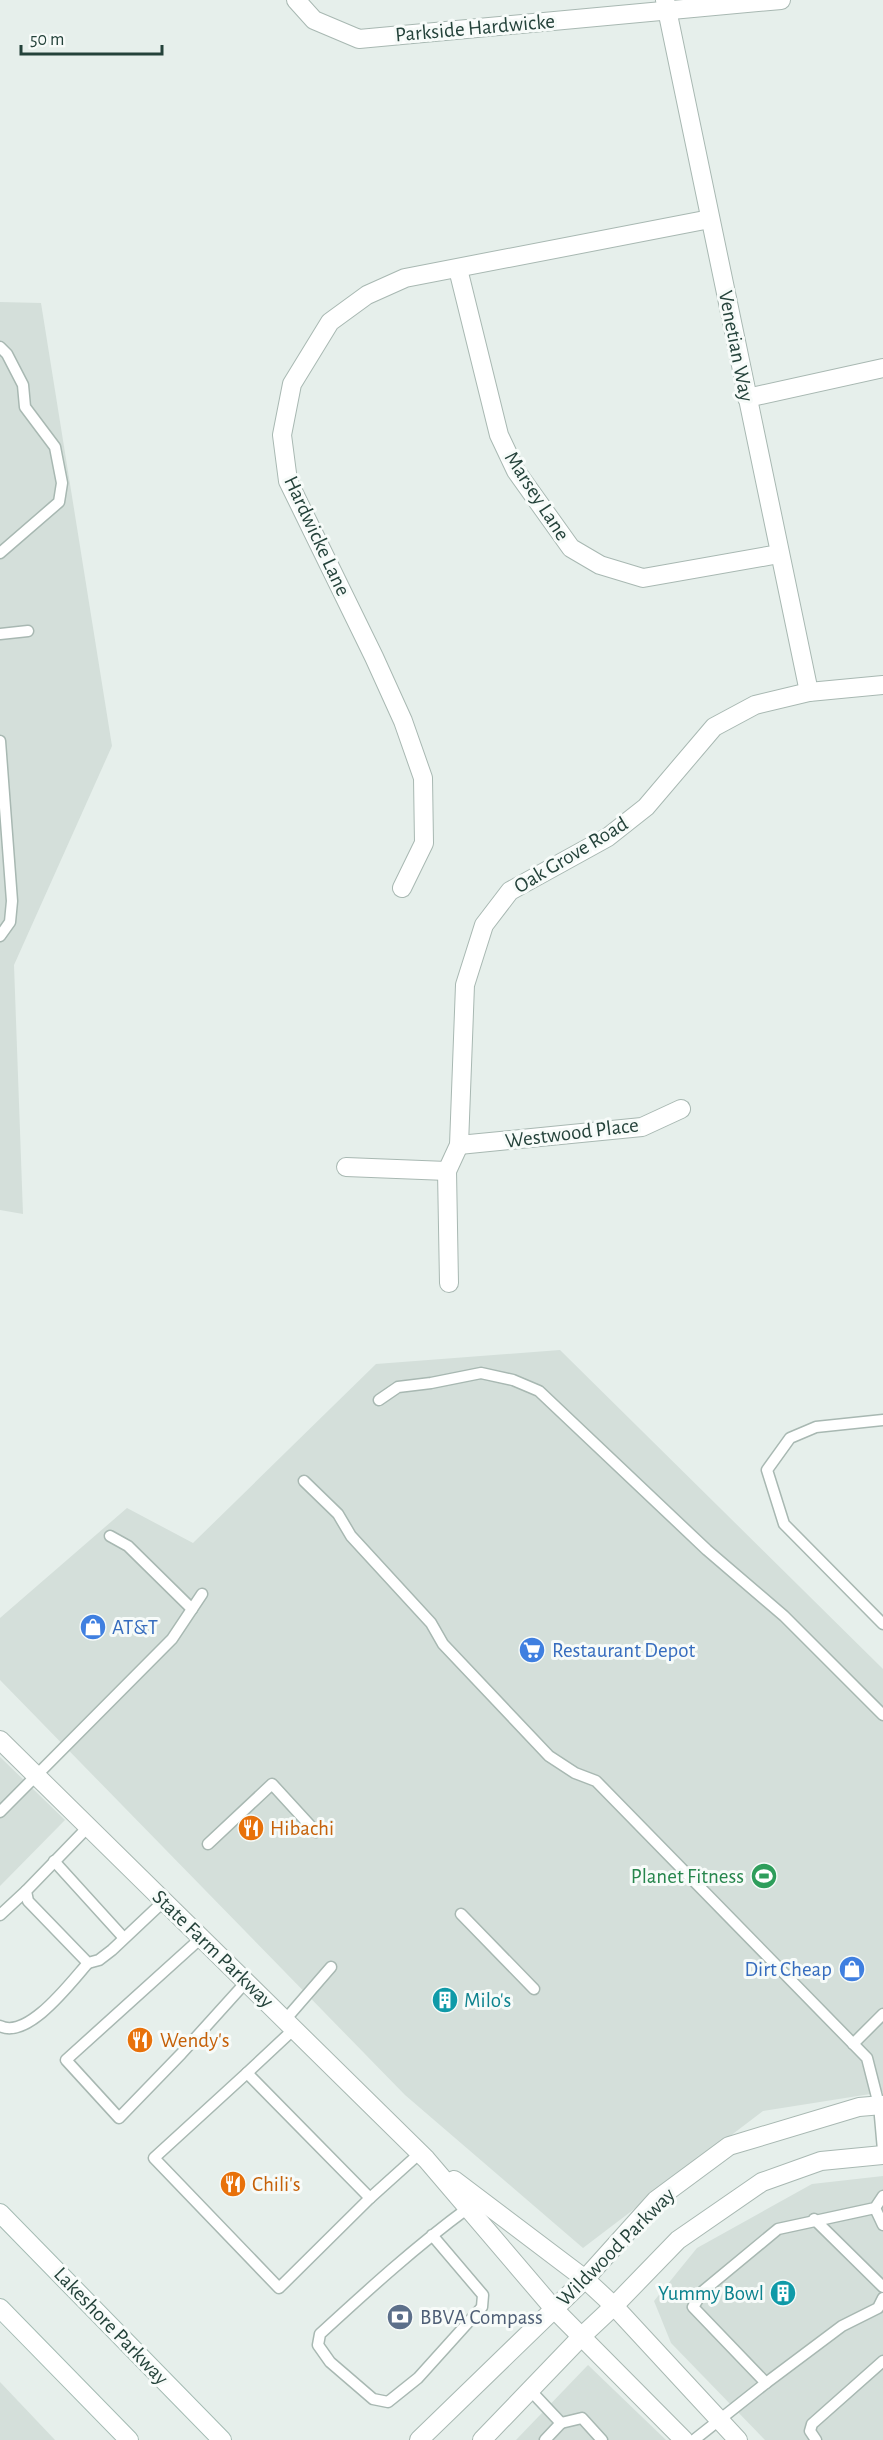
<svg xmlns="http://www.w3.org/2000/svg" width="883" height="2440" font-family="'Alegreya Sans',sans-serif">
<rect width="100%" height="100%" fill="#e6efeb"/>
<g fill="#d4dfda">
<path d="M0,302L41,303L112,746L14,965L23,1214L0,1210Z"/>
<path d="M560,1350L883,1669V2092L763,2111L583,2248L405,2095L0,1680V1618L127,1508L193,1543L376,1364Z"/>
<path d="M0,1757L65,1820L0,1886Z"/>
<path d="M883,2176V2440H765L671,2343L654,2301L697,2248L812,2184Z"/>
<path d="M588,2365L666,2440H516Z"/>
<path d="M0,2382L55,2440H0Z"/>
</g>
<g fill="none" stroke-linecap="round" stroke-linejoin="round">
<defs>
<g id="service">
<path d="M0,347L7,354L23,385L25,407L55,447L62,483L59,502L0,553"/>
<path d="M0,634L28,631"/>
<path d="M0,741L12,901L10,922L0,936"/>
<path d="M379,1400L398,1387L431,1383L481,1373L513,1380L539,1391L707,1550L784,1616L883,1715"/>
<path d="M883,1420L816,1427L790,1438L767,1470L784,1524L883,1624"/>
<path d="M304,1481L338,1514L351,1536L431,1623L443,1644L549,1756L575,1773L596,1781L867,2058L879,2105L883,2150"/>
<path d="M110,1536L128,1546L192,1609"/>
<path d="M0,1812L172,1639L202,1594"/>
<path d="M88,1827L26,1891L28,1901L88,1963L99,1960L112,1950L164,1901"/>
<path d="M208,1844L272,1784L316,1832"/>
<path d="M54,1861L123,1937"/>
<path d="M461,1914L534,1989"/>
<path d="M0,1915L26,1891"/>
<path d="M201,1938L66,2060L119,2118L181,2054L246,1982"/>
<path d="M285,2020L331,1967"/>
<path d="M0,2026C28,2040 71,1982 88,1963"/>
<path d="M294,2029L247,2073L370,2198L420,2153"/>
<path d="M853,2044L883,2014"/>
<path d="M247,2073L154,2158L279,2288L370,2198"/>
<path d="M875,2208L883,2225"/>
<path d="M814,2219L883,2287"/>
<path d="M432,2235L483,2295L482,2307L418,2378L388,2402L373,2399L330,2362L318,2345L320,2334C368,2290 415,2247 468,2208"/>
<path d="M766,2383L842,2326L878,2308L883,2298"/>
<path d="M530,2390L561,2423L545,2440"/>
<path d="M561,2423L582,2418L602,2440"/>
<path d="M694,2440L766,2383L693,2307L703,2291L778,2229L875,2208L883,2196"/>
<path d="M816,2440L810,2431L812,2424L883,2361"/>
</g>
<g id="minor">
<path d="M296,0L314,20L359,39L781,0"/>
<path d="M665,0L809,692"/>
<path d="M458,269L499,435L516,471L571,548L600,565L643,578L779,554"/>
<path d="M747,398L883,368"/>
<path d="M402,888L424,843L423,778L403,721L374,657L288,481L282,435L292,384L330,322L367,295L405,278L710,219"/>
<path d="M459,1145L642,1127L681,1109"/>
<path d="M346,1167L447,1171"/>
<path d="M449,1283L447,1171L459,1145L465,985L484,925L510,891L608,837L646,807L714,727L755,705L809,692L883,685"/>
<path d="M0,1740L426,2159L554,2309"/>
<path d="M454,2180L585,2279L656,2200L729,2146L859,2107L883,2105"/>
<path d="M614,2306L678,2240L762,2182L821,2161L883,2155"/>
</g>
<g id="tertiary">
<path d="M554,2309L684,2440"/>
<path d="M419,2440L585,2279L614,2306L738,2440"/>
<path d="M482,2440L582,2336L614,2306"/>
</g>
<g id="secondary">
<path d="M0,2213L222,2440"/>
<path d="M0,2308L129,2440"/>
</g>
</defs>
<use href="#service" stroke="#a8b8b2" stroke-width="13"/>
<use href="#minor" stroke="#a8b8b2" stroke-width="20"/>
<use href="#tertiary" stroke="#a8b8b2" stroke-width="20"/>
<use href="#secondary" stroke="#a4bbb3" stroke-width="20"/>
<use href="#service" stroke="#fff" stroke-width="10"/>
<use href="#minor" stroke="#fff" stroke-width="18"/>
<use href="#tertiary" stroke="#fff" stroke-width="18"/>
<use href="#secondary" stroke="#fff" stroke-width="18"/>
</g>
<defs>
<symbol id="shop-disc" viewBox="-11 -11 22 22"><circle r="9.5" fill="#3f7fe0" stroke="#f7fbf9"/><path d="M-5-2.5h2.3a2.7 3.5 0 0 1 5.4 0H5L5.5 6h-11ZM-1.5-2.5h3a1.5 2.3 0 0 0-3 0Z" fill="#fff"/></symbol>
<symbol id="supermarket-disc" viewBox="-11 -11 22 22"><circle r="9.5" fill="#3f7fe0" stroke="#f7fbf9"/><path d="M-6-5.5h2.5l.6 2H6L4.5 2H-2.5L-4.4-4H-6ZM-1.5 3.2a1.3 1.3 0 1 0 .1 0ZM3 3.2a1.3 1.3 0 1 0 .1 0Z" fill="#fff"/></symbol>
<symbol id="restaurant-disc" viewBox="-11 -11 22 22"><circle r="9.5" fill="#e8710a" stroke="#f7fbf9"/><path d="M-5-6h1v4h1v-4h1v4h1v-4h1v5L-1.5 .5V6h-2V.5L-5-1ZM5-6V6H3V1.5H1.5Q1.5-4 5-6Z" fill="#fff"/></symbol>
<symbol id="stadium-disc" viewBox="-11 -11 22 22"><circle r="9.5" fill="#2e9e5b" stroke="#f7fbf9"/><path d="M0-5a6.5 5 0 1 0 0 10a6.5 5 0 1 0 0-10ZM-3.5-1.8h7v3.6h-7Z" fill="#fff"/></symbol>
<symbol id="building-disc" viewBox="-11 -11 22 22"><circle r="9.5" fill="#0f9aa8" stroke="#f7fbf9"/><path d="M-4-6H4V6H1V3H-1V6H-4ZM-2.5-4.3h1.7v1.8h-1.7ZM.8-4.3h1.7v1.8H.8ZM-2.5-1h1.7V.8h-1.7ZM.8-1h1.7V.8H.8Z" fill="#fff"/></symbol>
<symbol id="bank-disc" viewBox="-11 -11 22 22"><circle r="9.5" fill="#5c6f8a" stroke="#f7fbf9"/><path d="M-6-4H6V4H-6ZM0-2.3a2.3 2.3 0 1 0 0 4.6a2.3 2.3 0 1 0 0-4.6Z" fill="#fff"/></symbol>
</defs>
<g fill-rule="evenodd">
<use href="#shop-disc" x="78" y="1612" width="30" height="30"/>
<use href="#supermarket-disc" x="517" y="1635" width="30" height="30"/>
<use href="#restaurant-disc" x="236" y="1813" width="30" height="30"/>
<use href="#stadium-disc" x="749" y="1861" width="30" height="30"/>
<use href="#shop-disc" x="837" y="1954" width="30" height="30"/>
<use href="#building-disc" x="430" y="1985" width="30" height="30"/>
<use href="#restaurant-disc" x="125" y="2025" width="30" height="30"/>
<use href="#restaurant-disc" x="218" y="2169" width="30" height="30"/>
<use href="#building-disc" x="768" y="2278" width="30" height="30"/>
<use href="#bank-disc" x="385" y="2302" width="30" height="30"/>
</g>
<g text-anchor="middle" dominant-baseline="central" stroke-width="6" stroke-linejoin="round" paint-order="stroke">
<g font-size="21" fill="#24423a" stroke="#f7fbf9">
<text transform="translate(475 28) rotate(-5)">Parkside Hardwicke</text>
<text transform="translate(736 346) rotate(79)">Venetian Way</text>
<text transform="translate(537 496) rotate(57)">Marsey Lane</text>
<text transform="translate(317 536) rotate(65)">Hardwicke Lane</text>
<text transform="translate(571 855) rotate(-31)">Oak Grove Road</text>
<text transform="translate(572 1133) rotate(-7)">Westwood Place</text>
<text transform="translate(213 1949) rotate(44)">State Farm Parkway</text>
<text transform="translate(616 2247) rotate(-45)">Wildwood Parkway</text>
<text transform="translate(111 2326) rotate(46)">Lakeshore Parkway</text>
</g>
<g font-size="21" fill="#366cbe" stroke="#f7fbf9" text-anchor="start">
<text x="112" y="1627">AT&amp;T</text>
<text x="552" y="1650">Restaurant Depot</text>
<text x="832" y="1969" text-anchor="end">Dirt Cheap</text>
</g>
<g font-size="21" fill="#c56008" stroke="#f7fbf9" text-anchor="start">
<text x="270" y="1828">Hibachi</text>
<text x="160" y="2040">Wendy's</text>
<text x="252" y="2184">Chili's</text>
</g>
<g font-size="21" fill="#27864d" stroke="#f7fbf9" text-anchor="end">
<text x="744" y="1876">Planet Fitness</text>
</g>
<g font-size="21" fill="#0d838f" stroke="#f7fbf9" text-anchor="start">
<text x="464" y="2000">Milo's</text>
<text x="764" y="2293" text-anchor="end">Yummy Bowl</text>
</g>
<g font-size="21" fill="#4e5e75" stroke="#f7fbf9" text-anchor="start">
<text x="420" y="2317">BBVA Compass</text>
</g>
</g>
<path d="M21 45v9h141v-9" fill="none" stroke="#24423a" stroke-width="3"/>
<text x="30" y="45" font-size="18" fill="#24423a" stroke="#f7fbf9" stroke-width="4.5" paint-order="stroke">50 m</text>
</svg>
